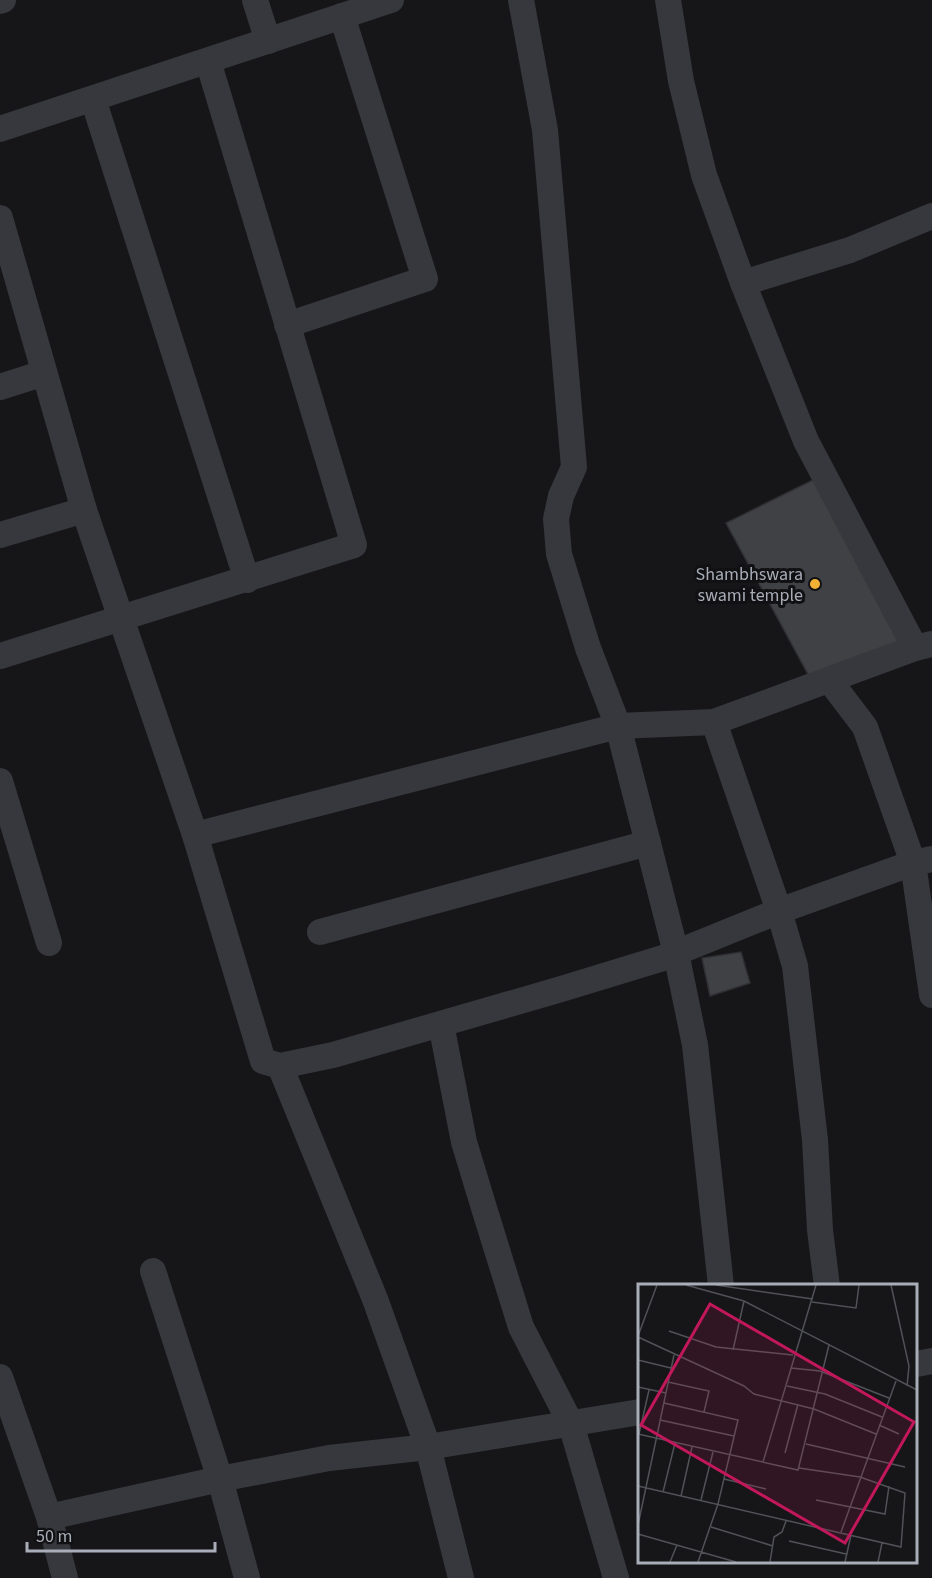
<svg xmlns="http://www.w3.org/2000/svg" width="932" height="1578" font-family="'Source Sans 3',sans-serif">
<rect width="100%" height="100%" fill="#161618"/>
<g fill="#404145" stroke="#303034" stroke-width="1.5">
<path d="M819,477L900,645L810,678L726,523Z"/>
<path d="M741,952L750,983L710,996L702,958Z"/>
</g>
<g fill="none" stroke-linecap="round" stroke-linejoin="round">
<g stroke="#37383d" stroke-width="26">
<path d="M255,0L268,41"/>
<path d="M521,0L545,130L574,467L561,496L556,519L559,554L588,648L618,726L676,953L695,1045L721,1286"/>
<path d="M668,0L681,81L704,175L743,283L806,441L915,648"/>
<path d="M0,1L3,0"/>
<path d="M93,99L247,580"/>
<path d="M0,129L391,0"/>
<path d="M0,218L84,510L195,835L263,1061L280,1066L333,1055L558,990L663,958L779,911L913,863L932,859"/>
<path d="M743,283L850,250L932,216"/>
<path d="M287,325L425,279L342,16"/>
<path d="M0,387L44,373"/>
<path d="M0,535L84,510"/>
<path d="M0,656L354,545L208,61"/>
<path d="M830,681L865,727L913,863L932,995"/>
<path d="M714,722L779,911L795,966L815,1140L820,1230L827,1286"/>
<path d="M0,781L49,943"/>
<path d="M195,835L618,726L714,722L915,648L932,644"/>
<path d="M320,932L648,843"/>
<path d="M441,1024L464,1142L484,1208L521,1327L571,1424L616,1578"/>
<path d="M280,1066L375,1299L428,1447L461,1578"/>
<path d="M153,1271L220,1479L247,1578"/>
<path d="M916,1364L932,1361"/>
<path d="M0,1377L49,1517L65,1578"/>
<path d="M49,1517L220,1479L329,1458L428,1447L640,1412"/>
</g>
</g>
<circle fill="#f2b134" stroke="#111113" stroke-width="2" cx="815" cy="584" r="6"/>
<g text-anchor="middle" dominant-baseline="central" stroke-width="6" stroke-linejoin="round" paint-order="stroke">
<g font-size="18" fill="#a8adb8" stroke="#111113" text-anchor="end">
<text x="803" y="574">Shambhswara<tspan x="803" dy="21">swami temple</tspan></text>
</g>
</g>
<g transform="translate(638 1284)">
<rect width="279" height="279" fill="#161618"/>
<path fill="none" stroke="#505258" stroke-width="1.5" d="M48,1L106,17L279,106M78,1L175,15M253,1L271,82L269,102M174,18L218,24L221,1M31,47L78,63L155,71M0,52L19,1M0,53L106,102L116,110L176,125L238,150M95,66L106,17M0,76L33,84M153,84L182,87L251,114M30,98L71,107L66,128M149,102L187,110L244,133M0,103L28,109M26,119L100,136L80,220L60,278M22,136L96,152M241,141L261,150M0,150L160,186L191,61M1,150L11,106M168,160L267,183M147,169L160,120M125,178L178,1M86,195L128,205M0,202L263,263L267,209L222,193L161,184M25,208L37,159M43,212L54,163M63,216L75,168M178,216L247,230L251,202M0,241L36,71M73,243L135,262M203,248L258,97M0,250L98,278M151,257L208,270M32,278L39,261M132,278L136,253L144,248L148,237M207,278L213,251M240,278L244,259"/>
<path fill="#c2185b" fill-opacity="0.15" stroke="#c2185b" stroke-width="3" d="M72,20L276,138L207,259L3,141Z"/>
<rect width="279" height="279" fill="none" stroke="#a8adb8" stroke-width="3"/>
</g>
<path d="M27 1542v9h188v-9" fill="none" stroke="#a8adb8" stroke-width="3"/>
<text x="36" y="1542" font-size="18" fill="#a8adb8" stroke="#111113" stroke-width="4.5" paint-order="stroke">50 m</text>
</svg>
